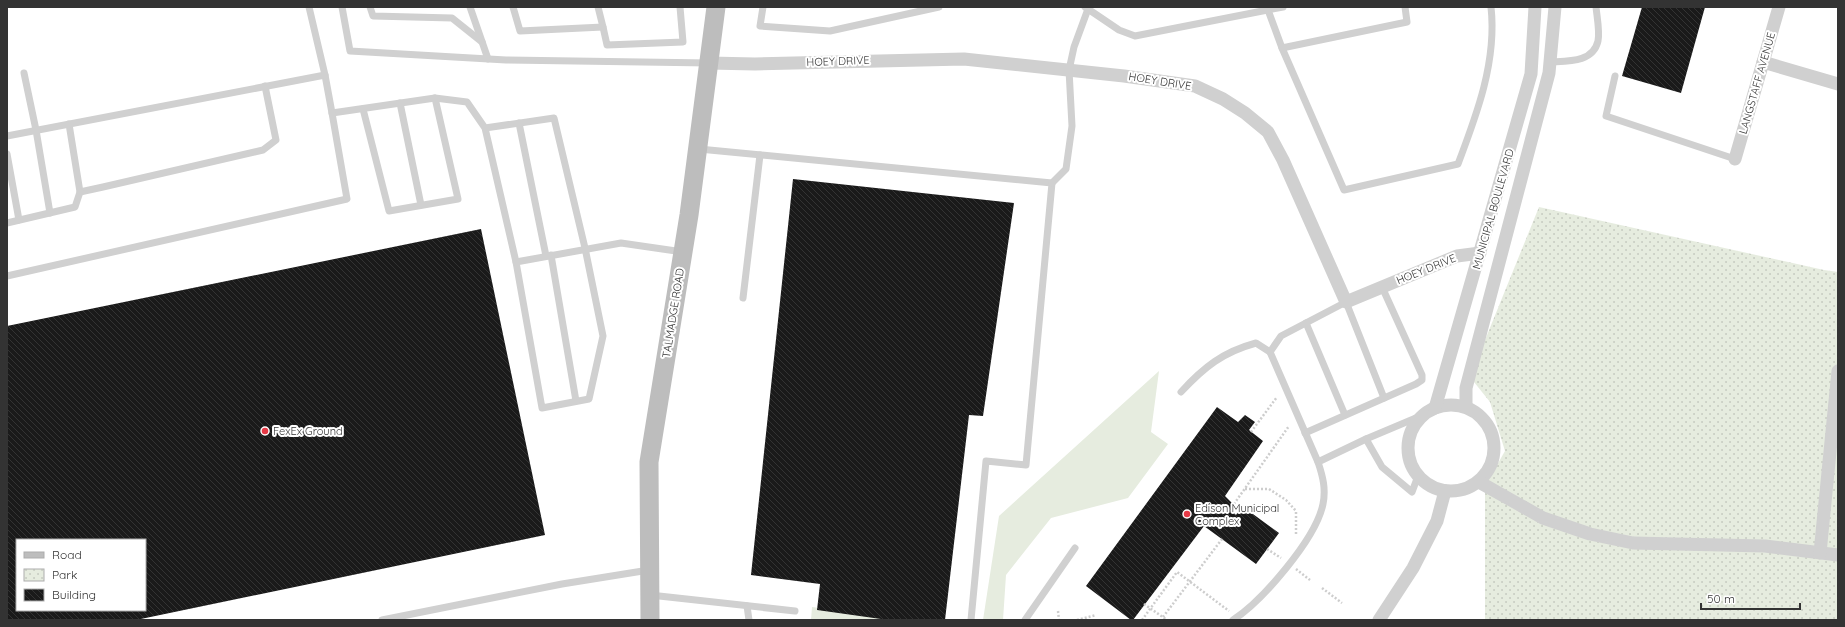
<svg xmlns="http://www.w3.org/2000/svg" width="1845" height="627" font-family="Quicksand,sans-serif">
<defs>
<pattern id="park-dots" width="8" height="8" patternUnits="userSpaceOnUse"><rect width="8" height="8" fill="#e6ecdf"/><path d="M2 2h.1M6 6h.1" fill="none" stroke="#c6cbc0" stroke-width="1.8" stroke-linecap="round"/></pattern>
<pattern id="building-back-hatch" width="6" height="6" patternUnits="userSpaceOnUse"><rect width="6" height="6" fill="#1a1a1a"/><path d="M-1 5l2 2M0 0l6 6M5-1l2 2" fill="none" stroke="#333"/></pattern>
</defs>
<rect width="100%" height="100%" fill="#fff"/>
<g fill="#e6ecdf">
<path d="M1159,371L1151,432L1168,444L1128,498L1051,518L1006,575L1003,620H983L999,516Z"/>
<path d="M812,607L910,620H811Z"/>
</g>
<path fill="url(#park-dots)" d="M1539,207L1824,270L1838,272V620H1485V486L1505,451L1490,402L1470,377Z"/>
<g fill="url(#building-back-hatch)" fill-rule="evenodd">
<path d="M1642,7H1705L1681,93L1622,76Z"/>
<path d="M793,179L1014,203L983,416L969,415L945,620H888L817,610L820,584L751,575Z"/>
<path d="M481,229L545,535L136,620H7V326ZM17,540H145V610H17Z"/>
<path d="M1217,407L1238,422L1245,415L1255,422L1249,430L1263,441L1225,496L1236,507L1233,512L1236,515L1242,506L1279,533L1256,564L1204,526L1133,620H1131L1086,586Z"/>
</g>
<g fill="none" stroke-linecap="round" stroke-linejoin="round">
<g stroke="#cdcdcd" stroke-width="2.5" stroke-dasharray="2 2" stroke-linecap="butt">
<path d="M1251,432L1277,397"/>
<path d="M1245,489H1269L1286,500L1296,511V536"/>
<path d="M1234,504L1289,426"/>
<path d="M1267,549L1281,558"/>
<path d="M1296,569L1310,580"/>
<path d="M1322,588L1342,603"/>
<path d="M1144,604L1167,620"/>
<path d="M1058,611L1059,620"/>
<path d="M1163,617L1222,539"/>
<path d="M1077,620L1096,615"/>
<path d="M1142,620L1177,572L1229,611"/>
</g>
<g stroke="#d0d0d0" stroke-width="7">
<path d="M342,7L350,51L506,60L709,63"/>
<path d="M370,7L373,16L452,18L482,42"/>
<path d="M470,7L488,59"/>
<path d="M513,7L520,31L603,27L598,7"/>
<path d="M763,7L760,26L830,31L939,7"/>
<path d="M1085,7L1119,30L1135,36L1283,7"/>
<path d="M1268,10L1282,48L1407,22L1405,7"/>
<path d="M603,27L607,45L683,42L680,7"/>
<path d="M1282,48L1344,190L1458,164C1477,114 1497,61 1491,7"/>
<path d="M1550,62C1567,61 1593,63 1598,41C1600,32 1597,17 1596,7"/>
<path d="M24,73L36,130L50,213"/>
<path d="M325,75L332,113L435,98L467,102L485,128L516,262L542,408L589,399L603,336L585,248L554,118L485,128"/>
<path d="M1615,76L1606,116L1735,159"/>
<path d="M400,103L421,205"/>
<path d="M363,109L389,211L458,199L435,98"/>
<path d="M519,123L546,256"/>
<path d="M69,124L80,192L103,187L263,150L276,140L265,86"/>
<path d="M7,136L325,75L309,7"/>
<path d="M699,149L1052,183L1026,465L986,461L971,620"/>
<path d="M7,154L19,220"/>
<path d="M1052,183L1066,169L1072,126L1069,70L1074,47L1088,9"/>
<path d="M7,223L75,207L80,192"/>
<path d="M551,255L576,401"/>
<path d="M516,262L621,243L683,252"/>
<path d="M7,276L347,199L332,113"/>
<path d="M743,298L760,155"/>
<path d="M1306,323L1345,415"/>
<path d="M1181,392C1204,367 1223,352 1256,343L1270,352"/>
<path d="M1305,433L1416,384L1422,380V375L1382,287"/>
<path d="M1366,439L1382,467L1412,492L1418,476"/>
<path d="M1318,462L1270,352L1281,336L1346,302L1384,398"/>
<path d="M650,595L795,611"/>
<path d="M747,606L749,620"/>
<path d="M382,620L562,584L649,570"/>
<path d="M1025,620L1075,548"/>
<path d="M1233,620C1262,601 1316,539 1323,504C1326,489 1323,477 1318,462L1366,439L1423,415"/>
</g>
<g stroke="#d0d0d0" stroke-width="13">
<path d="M1763,62L1838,84"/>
<path d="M709,63L755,64L964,59L1124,76L1195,86L1223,99L1245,113L1268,132L1283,160L1346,302L1457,256L1480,253"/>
<path d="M1735,159L1779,7"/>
<circle cx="1451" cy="448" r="43"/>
<path d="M1466,407V388L1549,73L1555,7"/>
<path d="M1435,408L1531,74L1535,7"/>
<path d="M1479,482L1543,518L1590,534L1633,543L1765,546L1838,555"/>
<path d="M1820,553L1838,371"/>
<path d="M1379,620L1413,568L1437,521L1445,491"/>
</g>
<path stroke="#bdbdbd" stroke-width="19" d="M650,620L649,462L689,215L716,7"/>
</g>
<g fill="#e63946" stroke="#fff" stroke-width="1.5">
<circle cx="265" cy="431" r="4"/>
<circle cx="1187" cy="514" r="4"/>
</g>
<g text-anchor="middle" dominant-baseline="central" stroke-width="4" stroke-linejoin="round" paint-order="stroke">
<g font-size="11" fill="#333" stroke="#fff">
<text transform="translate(838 61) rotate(-2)">HOEY DRIVE</text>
<text transform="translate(1160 81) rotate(9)">HOEY DRIVE</text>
<text transform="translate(1757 83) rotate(-74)">LANGSTAFF AVENUE</text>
<text transform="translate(1493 209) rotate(-74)">MUNICIPAL BOULEVARD</text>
<text transform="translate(1426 269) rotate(-22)">HOEY DRIVE</text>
<text transform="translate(673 313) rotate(-81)">TALMADGE ROAD</text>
</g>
<g font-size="11" fill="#333" stroke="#fff" text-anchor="start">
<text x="273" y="431">FexEx Ground</text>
<text x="1195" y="508">Edison Municipal<tspan x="1195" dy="13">Complex</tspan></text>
</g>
</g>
<rect width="1845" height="627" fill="none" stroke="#333333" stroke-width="16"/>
<rect x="16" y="539" width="130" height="72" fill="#ffffff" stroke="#adadad"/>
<rect x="24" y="552" width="20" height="6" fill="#bdbdbd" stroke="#adadad"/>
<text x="52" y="559" font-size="12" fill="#333333">Road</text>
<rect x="24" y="569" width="20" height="12" fill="url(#park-dots)" stroke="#adadad"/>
<text x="52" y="579" font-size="12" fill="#333333">Park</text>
<rect x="24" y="589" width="20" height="12" fill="url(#building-back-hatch)" stroke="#adadad"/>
<text x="52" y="599" font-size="12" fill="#333333">Building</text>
<path d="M1701 603v6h99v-6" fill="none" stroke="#333333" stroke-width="2"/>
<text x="1707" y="603" font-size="12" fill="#333333" stroke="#ffffff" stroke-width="3" paint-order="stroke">50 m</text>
</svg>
